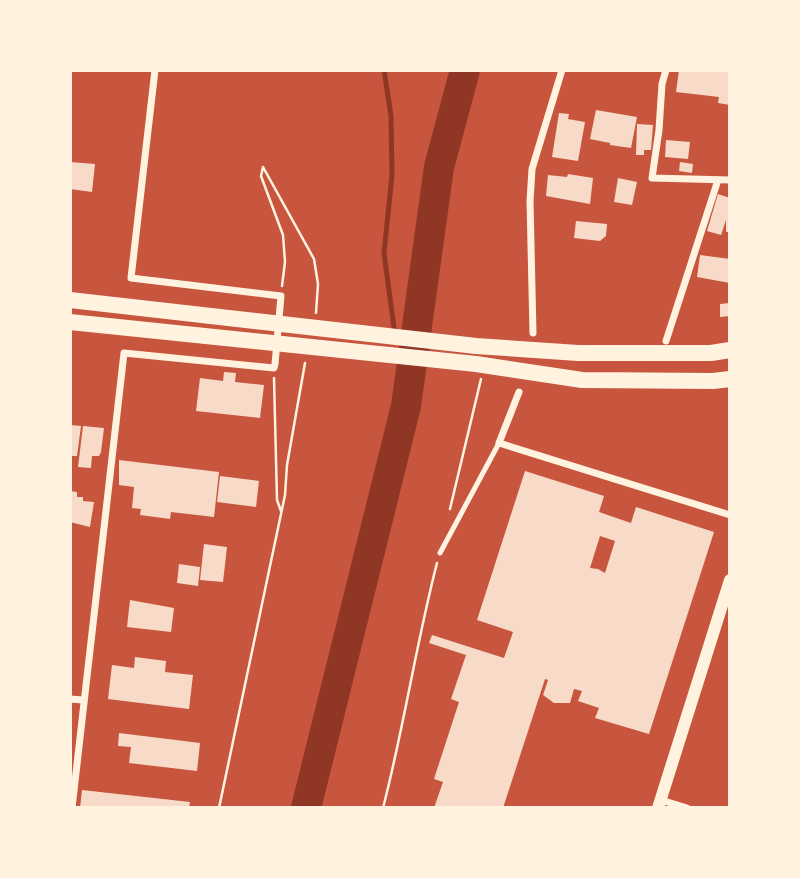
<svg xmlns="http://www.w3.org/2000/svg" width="800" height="878" font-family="Lato,sans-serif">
<rect width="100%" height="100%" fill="#c8553d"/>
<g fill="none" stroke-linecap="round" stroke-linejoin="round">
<g stroke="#8f3625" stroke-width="5">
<path d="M384,70L391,116L392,175L384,253L395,335"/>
<path d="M399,358L406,406"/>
</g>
<path stroke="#8f3625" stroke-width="30" d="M306,808L406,406L439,167L465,70"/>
</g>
<g fill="#f7dbc8" fill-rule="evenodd">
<path d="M679,70H730V105L718,103L719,97L676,92Z"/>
<path d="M596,110L637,117L631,148L610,145V143L590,139Z"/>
<path d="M559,113L569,114L568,119L585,122L578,161L552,157Z"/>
<path d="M637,124L653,125L651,150H644V155H636Z"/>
<path d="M666,140L690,142L688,159L665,157Z"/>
<path d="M70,162L95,164L92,192L70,189Z"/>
<path d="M680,162L693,164L692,173L679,171Z"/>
<path d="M568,174L593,178L590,204L546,196L548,175L567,177Z"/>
<path d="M618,178L637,182L632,205L614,202Z"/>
<path d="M718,194L730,198L728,213H730V232H726V220L721,235L707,231Z"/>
<path d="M576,221L607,224L606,236L600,241L574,238Z"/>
<path d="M700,255L730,259V283L697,277Z"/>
<path d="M730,303V316L720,317V304Z"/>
<path d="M224,372L236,373L235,382L264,385L260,418L196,411L200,378L223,381Z"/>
<path d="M70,425L81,426L77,456H70Z"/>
<path d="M83,426L104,428L101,452L99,456H92L91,468L78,467Z"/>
<path d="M119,460L219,472L214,517L171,512L170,519L140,515L141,509L132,508L134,487L119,485Z"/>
<path d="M525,471L604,496L599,512L631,523L636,507L714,532L649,734L595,718L599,708L578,701L582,691L574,689L570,703H554L543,695L548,680L545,679L503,808H434L443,782L434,779L459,702L451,699L466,655L429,643L432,635L504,658L513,632L477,620ZM600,536L615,541L605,573L598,569L590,568Z"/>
<path d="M220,476L259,481L256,507L217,502Z"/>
<path d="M70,491L77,492V497H83V501L94,502L90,527L70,522Z"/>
<path d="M204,544L227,547L223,582L200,580Z"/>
<path d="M179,564L200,567L198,586L177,583Z"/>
<path d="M130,600L174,608L171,632L127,627Z"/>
<path d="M135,657L166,661L165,672L193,675L189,709L108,699L112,665L134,668Z"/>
<path d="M119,733L200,743L197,771L129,763L131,747L118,746Z"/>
<path d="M82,790L190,802L189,808H80Z"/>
</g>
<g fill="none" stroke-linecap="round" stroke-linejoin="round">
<g stroke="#fff3e0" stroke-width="2.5">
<path d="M282,286L285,262L283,235L261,176L263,167L314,259L318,284L316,313"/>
<path d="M274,378L277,500L281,511"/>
<path d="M450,509L481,379"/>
<path d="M219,808L285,495L287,465L305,363"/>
<path d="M383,808C404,727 416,644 437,563"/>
</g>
<path stroke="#fff3e0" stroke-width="5" d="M440,553L499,443"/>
<g stroke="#fff3e0" stroke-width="7">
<path d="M666,70L662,84L659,130L652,178L730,180"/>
<path d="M533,333L530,201L532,169L562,70"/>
<path d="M666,341L718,180"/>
<path d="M519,392L499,443L730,515"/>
<path d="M70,699L83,700"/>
<path d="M661,800L687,808"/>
<path d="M72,808L124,353L274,368L275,364L281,296L131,278L155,70"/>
</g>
<path stroke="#fff3e0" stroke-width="12" d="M658,808L730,580"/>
<g stroke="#fff3e0" stroke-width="16">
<path d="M70,300L476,346L578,353H711L730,350"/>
<path d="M70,322L476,364L582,380L713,381L730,379"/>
</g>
</g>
<rect width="800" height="878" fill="none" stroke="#fff3e0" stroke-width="144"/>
</svg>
